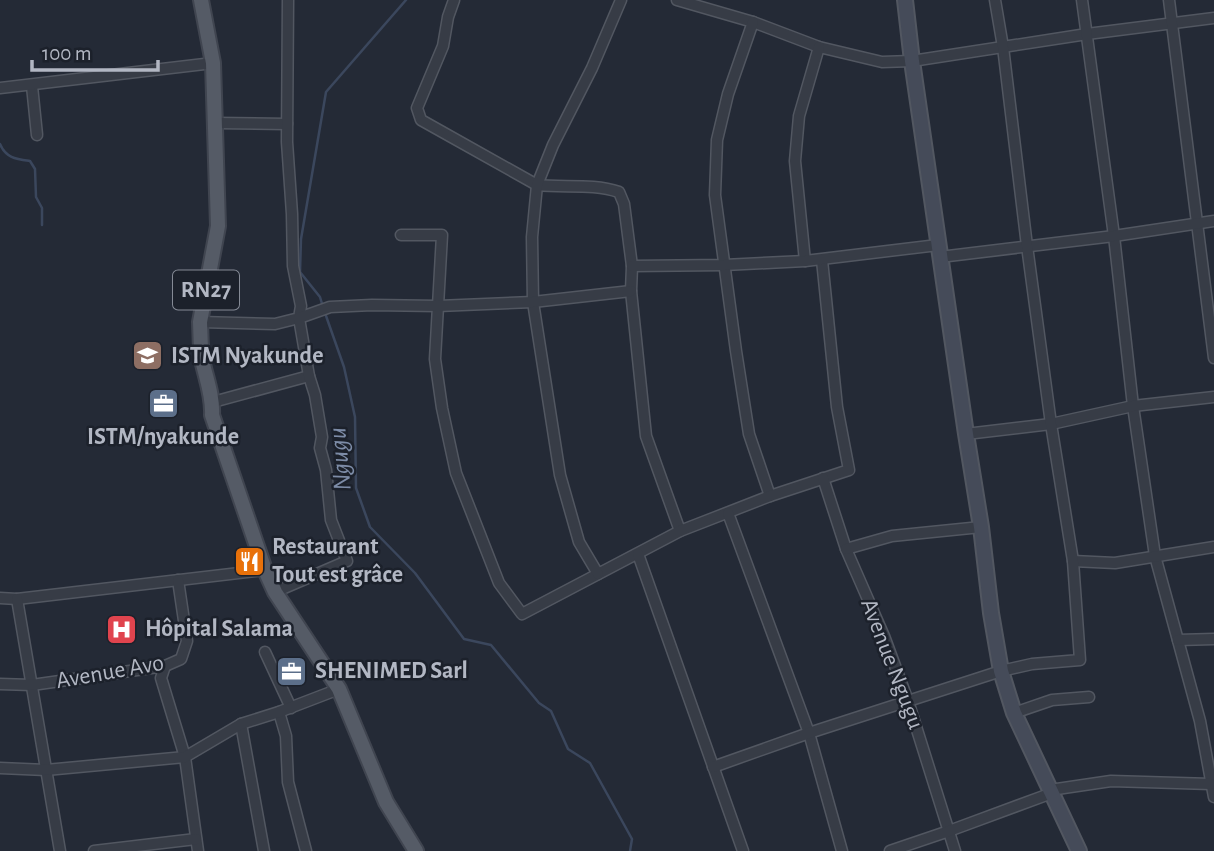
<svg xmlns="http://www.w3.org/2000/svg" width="1214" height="851" font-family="'Alegreya Sans',sans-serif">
<rect width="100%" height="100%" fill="#242a36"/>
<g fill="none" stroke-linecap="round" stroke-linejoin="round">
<g stroke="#3b475d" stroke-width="2.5">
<path d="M0,144C6,158 16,159 30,161L35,169L36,197L42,208V225"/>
<path d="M323,307L320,297L300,272L301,239L326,92L406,0"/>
<path d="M325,313L344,367L355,417L356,488L370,527L415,573L464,639L491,645L539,703L551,711L568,749L590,763L632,839L630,851"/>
</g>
<defs>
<g id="street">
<path d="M454,0L448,17L443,46L417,108L421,120L537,185C564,188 593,183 619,192L624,204L632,266L631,291L646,436L680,531"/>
<path d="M677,0L753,22L819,47L882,62L912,61L1087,34L1214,18"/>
<path d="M1082,0L1114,236L1133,406L1155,556L1200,721L1214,797"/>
<path d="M1169,0L1214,358"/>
<path d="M753,22L728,94L717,140L715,195L736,351L749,434L770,496"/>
<path d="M32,86L37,135"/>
<path d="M0,88L213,63"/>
<path d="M216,123L287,124"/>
<path d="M401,235H442L435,359L442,408L456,473L499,583L522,614L680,531L770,496L849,470L837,407L822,260"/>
<path d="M940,257L1114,236L1214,221"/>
<path d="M805,261L795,161L799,116L819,47"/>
<path d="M632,266L724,265L805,261L938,245"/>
<path d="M200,322L275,324L299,318L301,306L293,266L292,214L287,142L288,0"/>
<path d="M213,402L309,376"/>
<path d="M966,434L1051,424L1133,406L1214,397"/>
<path d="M823,478L846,549L884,636L908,701L955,851"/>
<path d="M728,513L809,733L842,851"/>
<path d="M846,549L892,536L981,527"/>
<path d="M638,554L743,851"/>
<path d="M1073,561L1115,563L1214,547"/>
<path d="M598,574L579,542L560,475L533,302L532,237L537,185L553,145L592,68L621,0"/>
<path d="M275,592L347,561L331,520L326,470L320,448L322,437L315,395L309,376L299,318L330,307L372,305L438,306L533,302L631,291"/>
<path d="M0,598L17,599L265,570"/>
<path d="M17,599L60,851"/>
<path d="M1178,640L1214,639"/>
<path d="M265,652L291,708"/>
<path d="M165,666L161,678L185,757L198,851"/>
<path d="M0,684L32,685L165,666L181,659L187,641L178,580"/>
<path d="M279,712L286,736L288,782L306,851"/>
<path d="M1014,713L1052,700L1089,697"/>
<path d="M241,724L264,851"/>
<path d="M713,767L809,733L1001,671L1032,664L1080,660L1073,561L1051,424L1027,246L1003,47L995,0"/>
<path d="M0,768L46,770L185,757L241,724L279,712L339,689"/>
<path d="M1050,790L1111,781L1211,784"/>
<path d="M94,851L196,839"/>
<path d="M890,851L949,831L1052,793"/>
</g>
<path id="secondary" d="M905,0L912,61L966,434L981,527L991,613L1001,671L1014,713L1079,851"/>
<path id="primary" d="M201,0L213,63L218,226L200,322C200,336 201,350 203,364C207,381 213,397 212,415L265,570L275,592L339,689L386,802L416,851"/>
</defs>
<use href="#street" stroke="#525761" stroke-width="13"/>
<use href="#secondary" stroke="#525761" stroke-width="18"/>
<use href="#primary" stroke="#404550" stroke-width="18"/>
<use href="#street" stroke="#373c46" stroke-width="10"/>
<use href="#secondary" stroke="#454b59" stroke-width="14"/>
<use href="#primary" stroke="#555b66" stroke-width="14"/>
</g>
<defs>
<symbol id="university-square" viewBox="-11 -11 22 22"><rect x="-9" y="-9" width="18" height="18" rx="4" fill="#8d6e63" stroke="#1c212b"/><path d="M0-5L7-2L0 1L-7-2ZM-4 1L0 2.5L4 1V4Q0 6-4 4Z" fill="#fff"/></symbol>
<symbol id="office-square" viewBox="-11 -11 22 22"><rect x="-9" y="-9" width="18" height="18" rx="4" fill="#5c6f8a" stroke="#1c212b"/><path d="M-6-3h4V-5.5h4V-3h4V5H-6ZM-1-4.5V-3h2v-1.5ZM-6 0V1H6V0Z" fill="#fff"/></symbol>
<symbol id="restaurant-square" viewBox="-11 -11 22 22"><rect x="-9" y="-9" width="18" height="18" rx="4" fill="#e8710a" stroke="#1c212b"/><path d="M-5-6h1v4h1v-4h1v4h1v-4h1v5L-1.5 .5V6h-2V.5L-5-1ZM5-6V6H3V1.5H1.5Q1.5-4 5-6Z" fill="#fff"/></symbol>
<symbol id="hospital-square" viewBox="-11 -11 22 22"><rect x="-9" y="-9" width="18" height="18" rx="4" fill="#e0444e" stroke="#1c212b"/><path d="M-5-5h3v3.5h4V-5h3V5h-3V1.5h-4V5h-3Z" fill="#fff"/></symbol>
</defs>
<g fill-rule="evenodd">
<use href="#university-square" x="130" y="338" width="35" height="35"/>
<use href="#office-square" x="146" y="386" width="35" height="35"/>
<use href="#restaurant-square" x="232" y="544" width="35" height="35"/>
<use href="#hospital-square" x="104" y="612" width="35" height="35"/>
<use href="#office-square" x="274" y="654" width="35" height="35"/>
</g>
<g text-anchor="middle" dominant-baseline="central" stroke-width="5" stroke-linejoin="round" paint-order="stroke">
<rect fill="#1c212b" stroke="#858a95" stroke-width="2" x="173" y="270.5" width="66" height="39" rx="5"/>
<g font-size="23" font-weight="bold" fill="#b2b7c3">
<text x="206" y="290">RN27</text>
</g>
<g font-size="24" font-weight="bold" fill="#b2b7c3" stroke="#1c212b" text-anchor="start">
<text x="171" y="356">ISTM Nyakunde</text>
<text x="163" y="437" text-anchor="middle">ISTM/nyakunde</text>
<text x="272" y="547">Restaurant<tspan x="272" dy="28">Tout est grâce</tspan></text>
<text x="145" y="629">Hôpital Salama</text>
<text x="315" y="671">SHENIMED Sarl</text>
</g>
<g font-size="24" fill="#b2b7c3" stroke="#1c212b">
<text transform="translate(892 664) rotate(69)">Avenue Ngugu</text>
<text transform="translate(110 672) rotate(-10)">Avenue Avo</text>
</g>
<g font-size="26" font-style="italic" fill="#7d8ca7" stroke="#1c212b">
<text transform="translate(340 459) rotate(-95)">Ngugu</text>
</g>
</g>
<path d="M32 60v10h126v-10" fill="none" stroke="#b2b7c3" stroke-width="3.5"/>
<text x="42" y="60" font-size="21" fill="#b2b7c3" stroke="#1c212b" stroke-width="5" paint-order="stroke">100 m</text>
</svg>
